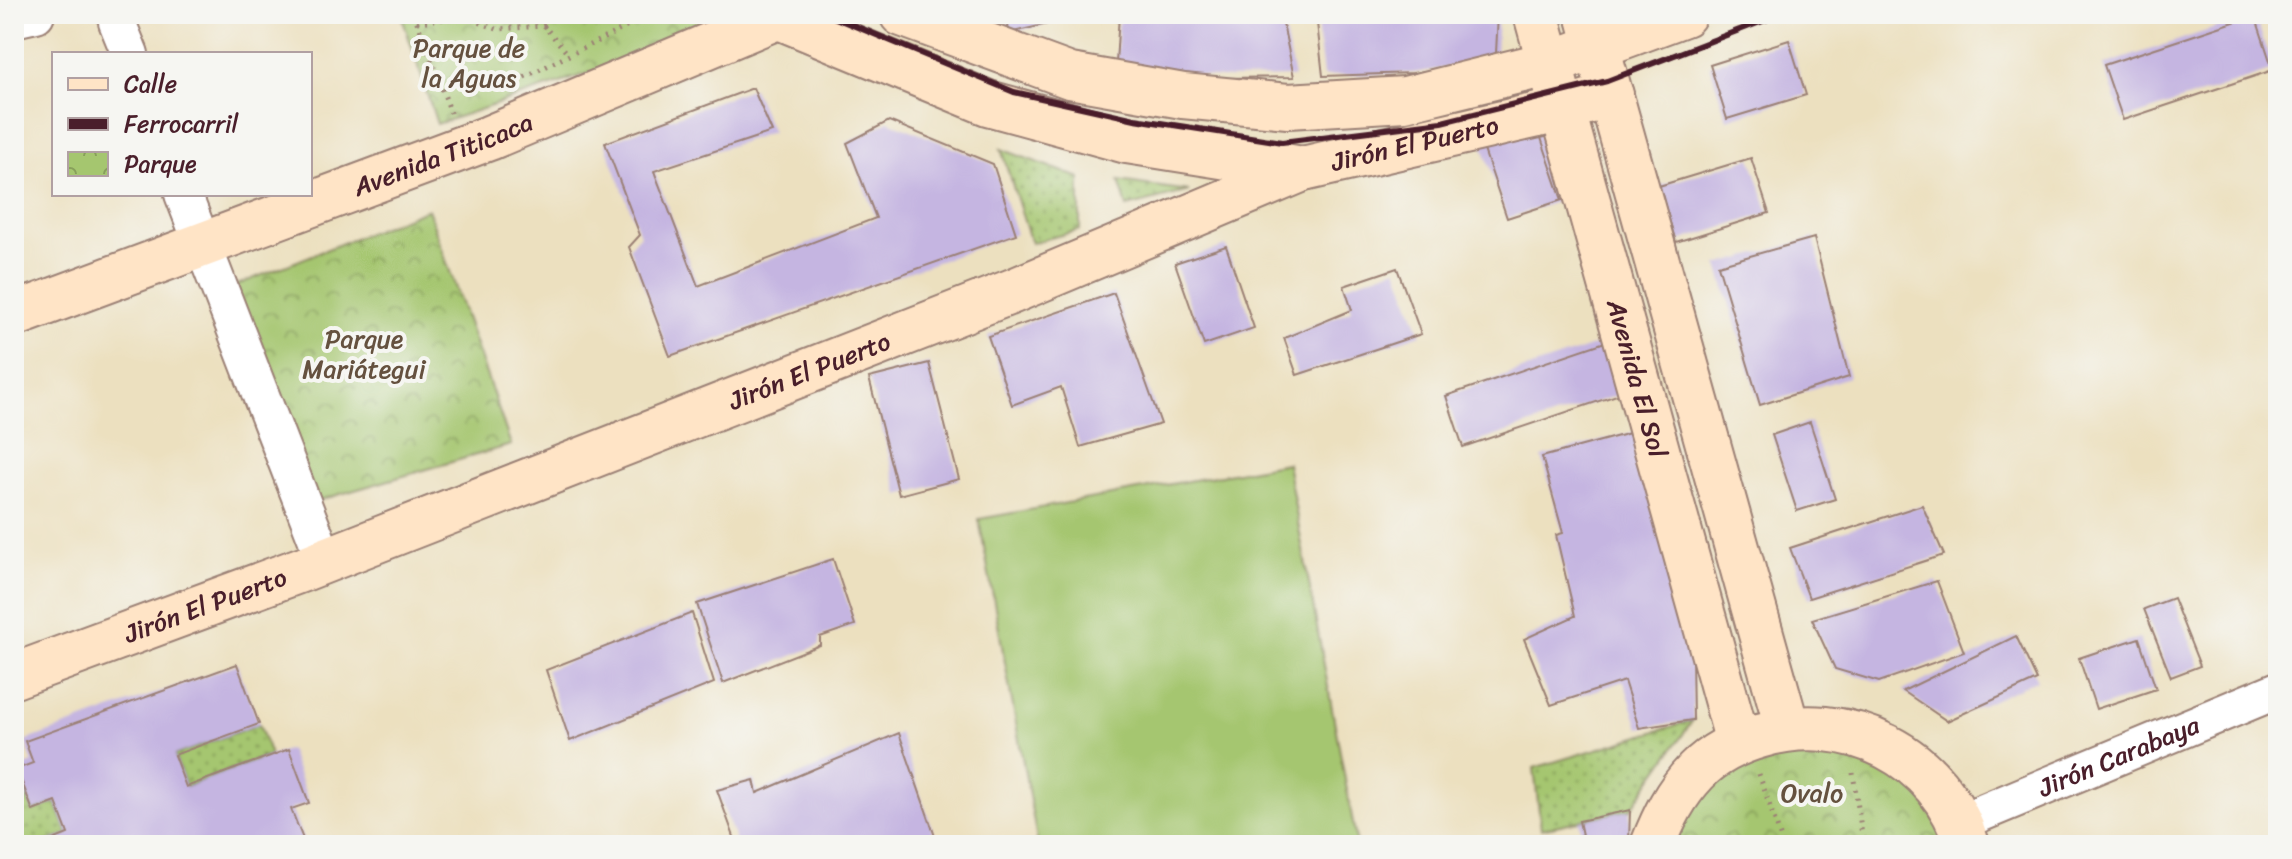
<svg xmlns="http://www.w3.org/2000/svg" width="2292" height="859" font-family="Sriracha,sans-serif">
<defs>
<pattern id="grass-dots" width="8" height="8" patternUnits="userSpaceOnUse" patternTransform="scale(2)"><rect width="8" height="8" fill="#a5c66f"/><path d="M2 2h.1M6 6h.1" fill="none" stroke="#88a05b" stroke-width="1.8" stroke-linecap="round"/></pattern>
<pattern id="park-crowns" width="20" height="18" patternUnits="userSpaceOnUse" patternTransform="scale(2)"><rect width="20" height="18" fill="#a5c66f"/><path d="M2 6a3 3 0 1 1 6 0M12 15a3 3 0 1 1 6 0" fill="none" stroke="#88a05b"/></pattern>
</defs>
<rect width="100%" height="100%" fill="#f6f6f2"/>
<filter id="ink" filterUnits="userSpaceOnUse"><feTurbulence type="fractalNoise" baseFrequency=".0125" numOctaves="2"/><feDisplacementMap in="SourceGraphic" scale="16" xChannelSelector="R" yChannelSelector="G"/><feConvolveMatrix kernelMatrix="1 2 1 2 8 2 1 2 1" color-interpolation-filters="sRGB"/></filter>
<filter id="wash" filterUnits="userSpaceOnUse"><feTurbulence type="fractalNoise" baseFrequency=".006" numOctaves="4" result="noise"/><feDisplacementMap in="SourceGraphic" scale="32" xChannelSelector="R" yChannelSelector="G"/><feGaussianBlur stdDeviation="1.8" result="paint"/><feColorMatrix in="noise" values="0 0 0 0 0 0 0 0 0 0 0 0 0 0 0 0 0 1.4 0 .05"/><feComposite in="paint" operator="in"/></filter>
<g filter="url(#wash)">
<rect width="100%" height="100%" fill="#ece0bf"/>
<g fill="url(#grass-dots)" stroke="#78724d" stroke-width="2">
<path d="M1001,149L1080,178V230L1031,243Z"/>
<path d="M1119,181L1189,191L1127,207Z"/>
<path d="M1693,720L1630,810L1541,829L1534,768Z"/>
<path d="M259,724L270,755L186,787L174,755Z"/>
<path d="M17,769L33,811L56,802L68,834L39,845H14V770Z"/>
</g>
<g fill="url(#park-crowns)" stroke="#78724d" stroke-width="2">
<path d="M401,14H767L437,124Z"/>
<path d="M428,209L511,445L306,504L222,291Z"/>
<path d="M1849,747L1912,780L1950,845H1674C1681,812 1728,760 1760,750C1778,744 1828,748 1849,747Z"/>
</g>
<path fill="#a5c66f" stroke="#78724d" stroke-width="2" d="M1287,463L1357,845H1038L979,519Z"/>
<g id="blocks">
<g fill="#c5b5e1">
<path d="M1007,14H1086V15L1009,33Z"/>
<path d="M1119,14H1281L1294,77L1221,78L1116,64Z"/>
<path d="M1316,14H1498L1496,53L1457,66L1413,73L1323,76Z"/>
<path d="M2255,15L2273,70L2123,120L2104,65Z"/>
<path d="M1789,40L1806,95L1727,119L1710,65Z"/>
<path d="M753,88L772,132L654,171L698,286L876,218L847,143L889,121L993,164L1016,234L670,356L629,247L640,235L605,143Z"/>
<path d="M1537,126L1562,200L1507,218L1482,144Z"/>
<path d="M1751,158L1769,213L1676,242L1659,186Z"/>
<path d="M1814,238L1849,377L1760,405L1718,265Z"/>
<path d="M1226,246L1254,328L1204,345L1175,263Z"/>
<path d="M1397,268L1421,334L1297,375L1284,338L1352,310L1344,286Z"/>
<path d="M1114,293L1161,424L1080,447L1061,387L1012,405L988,336Z"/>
<path d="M1605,342L1623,393L1463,447L1446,396Z"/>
<path d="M929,363L959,479L899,495L869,378Z"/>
<path d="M1810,422L1835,499L1797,511L1772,435Z"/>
<path d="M1637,431L1692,655L1693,720L1639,728L1624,681L1551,705L1524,639L1575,616L1556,535L1563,533L1542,457Z"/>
<path d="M1922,505L1944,555L1809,598L1790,548Z"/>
<path d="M833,559L855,625L820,637V645L723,683L697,604Z"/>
<path d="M1937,581L1964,652L1879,682L1835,669L1812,619Z"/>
<path d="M2173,598L2200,666L2171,677L2144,609Z"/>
<path d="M692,613L714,683L570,741L546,670Z"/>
<path d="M2016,636L2037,680L1947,721L1903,691Z"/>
<path d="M2139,638L2156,689L2096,709L2079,658Z"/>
<path d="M237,664L259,724L174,755L186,787L289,749L309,803L291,809L305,844L318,840L320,845H40L68,834L56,802L33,811L17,769L33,763L25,741Z"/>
<path d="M899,733L938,845H737L717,790L754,780L757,793Z"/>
<path d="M1630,810L1629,842L1584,845L1579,821Z"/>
</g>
</g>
</g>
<g filter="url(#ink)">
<use href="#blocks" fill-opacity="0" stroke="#9b8075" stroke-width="2"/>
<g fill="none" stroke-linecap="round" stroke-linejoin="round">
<defs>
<g id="street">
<path d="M14,19L36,14"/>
<path d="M117,22L130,54"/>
<path d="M183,194L325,561"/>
<path id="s1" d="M1960,822L2278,690"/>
</g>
<g id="secondary">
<path d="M772,14L988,103L1127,141L1303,169"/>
<path d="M902,14L1070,76L1183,96L1288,106L1405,99L1551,63L1684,14"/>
<path id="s2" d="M1536,14L1738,742"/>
<path d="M1588,14L1787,727"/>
<path id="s3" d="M14,315L489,138L777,17L803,14"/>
<path id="s4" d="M14,676L306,568L1013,291L1303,169L1564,109L1611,95"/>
<path d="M1653,845C1664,817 1675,794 1696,772C1712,755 1737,742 1759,736C1847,709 1941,755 1967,845"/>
</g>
</defs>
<use href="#street" stroke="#9b8075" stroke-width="40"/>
<use href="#secondary" stroke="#9b8075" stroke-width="48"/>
<g stroke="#9b8075" stroke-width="5" stroke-dasharray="2 6" stroke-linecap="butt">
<path d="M414,14L451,113"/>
<path d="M533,14L544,26L553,14"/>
<path d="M417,22L466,17L497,29L544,26L569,55"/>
<path d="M510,84L653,14"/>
<path d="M1853,773L1863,842L1855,845"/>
<path d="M1759,774L1783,845"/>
</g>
<use href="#street" stroke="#fff" stroke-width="36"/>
<use href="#secondary" stroke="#ffe4c6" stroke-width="44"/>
<path stroke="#4a1f2b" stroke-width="6" d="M826,14L1014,92L1135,119L1282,142L1442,122L1607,81L1781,14"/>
</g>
</g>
<g text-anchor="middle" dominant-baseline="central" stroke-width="8" stroke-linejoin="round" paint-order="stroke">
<g font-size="26" fill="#65513f" stroke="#f6f6f2">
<text x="469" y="48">Parque de<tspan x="469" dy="30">la Aguas</tspan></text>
<text x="364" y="339">Parque<tspan x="364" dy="30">Mariátegui</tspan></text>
<text x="1812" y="793">Ovalo</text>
</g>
<g font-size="26" fill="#4a1f2b" stroke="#f6f6f2">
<text stroke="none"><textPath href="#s4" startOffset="1500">Jirón El Puerto</textPath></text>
<text stroke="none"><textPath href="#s3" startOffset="458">Avenida Titicaca</textPath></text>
<text stroke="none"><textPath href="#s4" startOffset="852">Jirón El Puerto</textPath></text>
<text stroke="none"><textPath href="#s2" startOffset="378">Avenida El Sol</textPath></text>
<text stroke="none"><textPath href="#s4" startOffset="204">Jirón El Puerto</textPath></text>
<text stroke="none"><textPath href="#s1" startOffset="172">Jirón Carabaya</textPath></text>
</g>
</g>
<rect width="2292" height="859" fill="none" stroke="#f6f6f2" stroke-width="48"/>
<rect x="52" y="52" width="260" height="144" fill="#f6f6f2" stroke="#b1a0a2" stroke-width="2"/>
<rect x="68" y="78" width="40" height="12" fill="#ffe4c6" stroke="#b1a0a2" stroke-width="2"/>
<text x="124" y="92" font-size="24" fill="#4a1f2b">Calle</text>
<rect x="68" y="118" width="40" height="12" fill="#4a1f2b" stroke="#b1a0a2" stroke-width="2"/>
<text x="124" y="132" font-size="24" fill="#4a1f2b">Ferrocarril</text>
<rect x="68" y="152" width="40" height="24" fill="url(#park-crowns)" stroke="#b1a0a2" stroke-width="2"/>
<text x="124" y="172" font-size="24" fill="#4a1f2b">Parque</text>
</svg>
